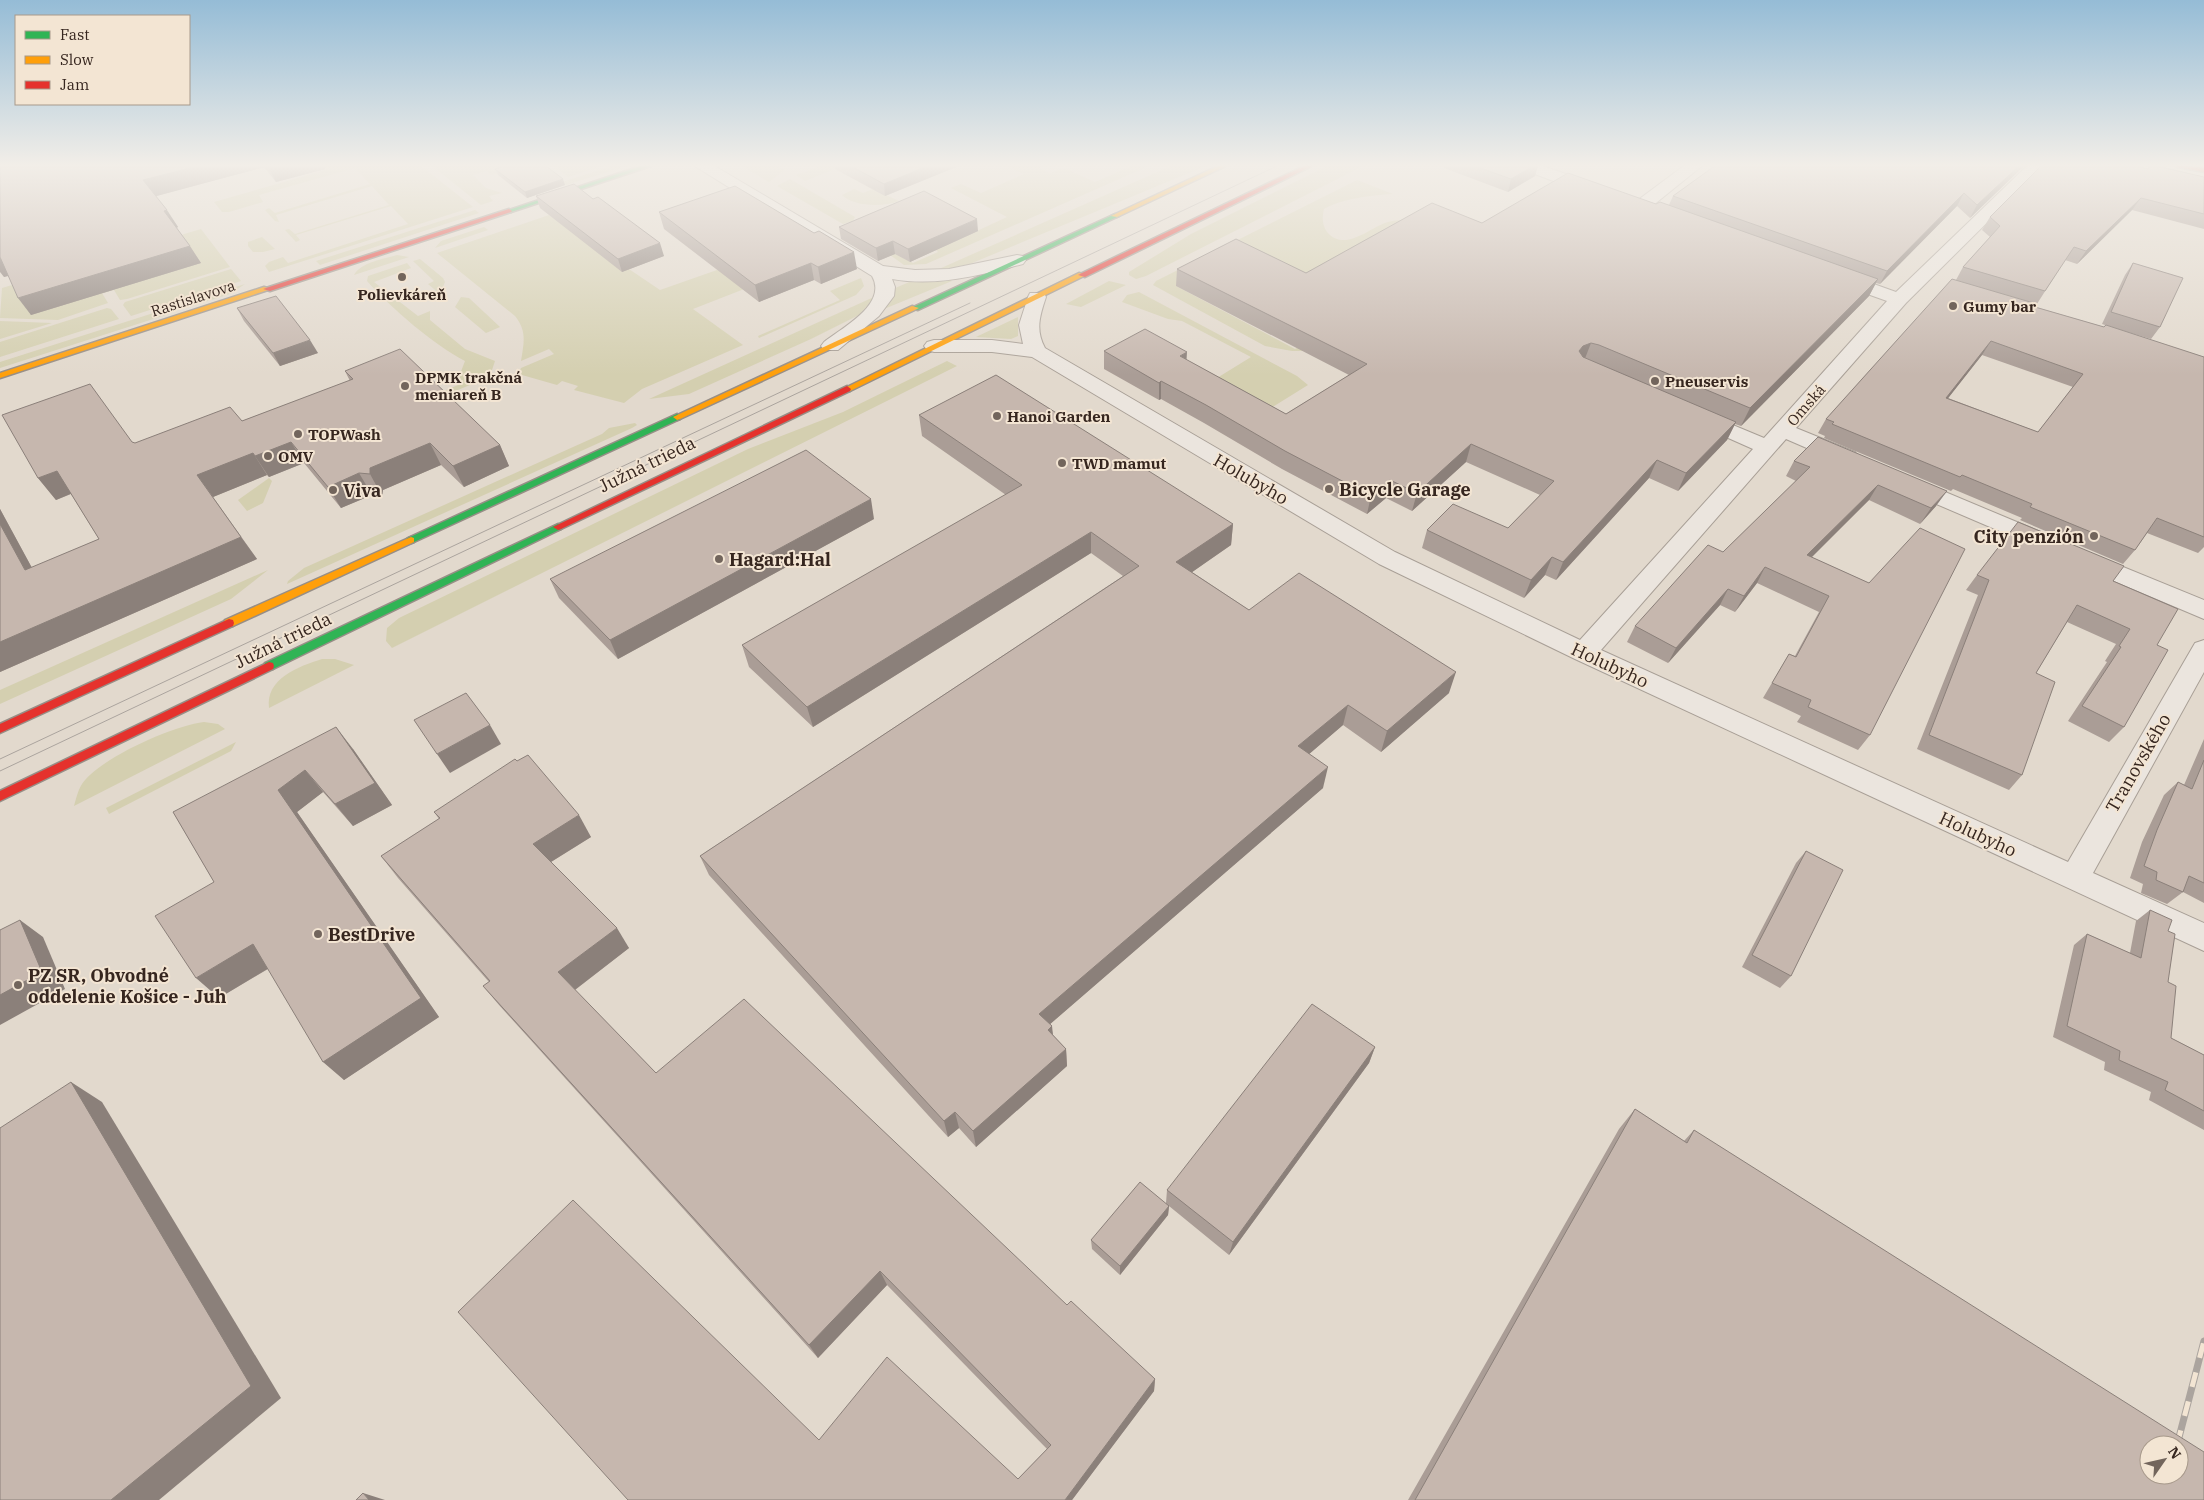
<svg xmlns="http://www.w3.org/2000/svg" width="2204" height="1500" font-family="'IBM Plex Serif',serif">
<rect width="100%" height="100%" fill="#e2d9cd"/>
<g fill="#d4cfb0">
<path d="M322,165H420L473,207L269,272L265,266L269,262L283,257L288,263L408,224L391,206L296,235L300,240L296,242L285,230L289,229L295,234L389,205L372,186L276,215L279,222L275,221L265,210L269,208L275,213L370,184L355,168L259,195L263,202L229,212H222L214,202L326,170Z"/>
<path d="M431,165H529L491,175L487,171L473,175L486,188L502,193L489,196L493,201L481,205Z"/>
<path d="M553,165H605L568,177Z"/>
<path d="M615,165H630L566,185L562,182Z"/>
<path d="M740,165H776L785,170L769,182Z"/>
<path d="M823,165H845L805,181L796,175Z"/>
<path d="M1005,165H1047L1040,168L1050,173L1064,168L1095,182L1134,165H1151L926,264L904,265L890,255L895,253L913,263L938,252L936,250L1007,217L951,188L961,184L981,193L1024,174Z"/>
<path d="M1173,165H1208L965,266L930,273Z"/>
<path d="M1329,165H1365L1146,276L1136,279L1129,275V272L1191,234Z"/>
<path d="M790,179L855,217L853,221L843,224L777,186Z"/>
<path d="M1357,180L1393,194C1372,195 1341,199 1324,209C1322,217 1322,225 1327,232C1345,253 1370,227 1388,222C1395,220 1404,220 1411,219L1303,290L1176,286L1295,349L1323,333L1308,351H1292L1265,346L1153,285L1156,281Z"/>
<path d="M854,189L863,193L873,189L899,201C884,207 854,207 842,195Z"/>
<path d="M475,210L479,213L320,265L316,261Z"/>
<path d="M549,215L660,290L717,270L757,284L693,309L743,345L642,389L624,403L574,390L578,386L562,381L557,385L522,375L519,373L521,368L554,354L549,349L521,361C524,342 527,331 515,316L437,253Z"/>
<path d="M484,227L488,230L435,248L441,241Z"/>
<path d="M201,229L230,267L127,299L120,300L114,290L31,315L102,293L108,303L58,320L0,318L2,288Z"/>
<path d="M262,237L275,249L263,252H253L248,246V242Z"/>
<path d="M397,255L409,257L354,275C361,262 384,259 397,255Z"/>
<path d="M420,259L443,278L445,282L440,294L428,284L434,281L413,261Z"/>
<path d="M407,263L411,268L374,282L418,316L430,311V320L465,349L495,361L491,373L480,377L482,380L390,418H379L458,385L457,382L465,361C434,345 391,308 367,281L368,276Z"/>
<path d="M231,269L241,281L131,316L123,305L125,302Z"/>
<path d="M861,278L864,286L856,295L759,338L758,336L840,300L830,291Z"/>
<path d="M949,279L952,281L884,309L893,289L914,280Z"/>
<path d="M1109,281L1126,285L1081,307L1066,304Z"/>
<path d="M245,284L230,294L183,309L179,305Z"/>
<path d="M1139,292L1297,376L1308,385L1271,408L1217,378L1251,357L1182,321L1168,319L1122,302L1127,295Z"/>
<path d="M876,296L859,315L811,339L689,394L649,399Z"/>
<path d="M461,297L469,298L500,327L486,333L455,307Z"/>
<path d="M107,308L111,309L119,319L0,357V342Z"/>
<path d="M166,309L169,314L0,368V362Z"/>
<path d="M1018,317V336L1011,339L976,337Z"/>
<path d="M0,321L52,323L0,339Z"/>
<path d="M947,361L957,366L392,648L386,641L387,628L399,618L748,449L843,412Z"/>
<path d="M635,423L637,425L632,428L287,584L288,581L304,568L602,434L609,428Z"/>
<path d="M269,478L272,481L263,503L247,511L238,500Z"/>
<path d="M268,570L231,599L0,704V690Z"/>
<path d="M322,659H335L354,665L269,708C265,679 299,666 322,659Z"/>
<path d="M204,722L218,724L225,729L74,806C76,799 78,790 82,784C100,758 172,726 204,722Z"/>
<path d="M236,742L231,751L109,814L106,808Z"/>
</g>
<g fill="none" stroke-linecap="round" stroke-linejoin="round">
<defs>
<g id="street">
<path d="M693,165H713L883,266L915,270L949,269L1017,255L1023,256L1026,260L1023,264C981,275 937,287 892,279L895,287L894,296L879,316L838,350H824L821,346L824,342C843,327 888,304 872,276Z"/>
<path d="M1517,165H1540L1600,186L1602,190L1600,194H1588L1519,168Z"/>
<path d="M1685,165H1703L1646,211H1634L1631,207L1634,203Z"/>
<path d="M2028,165H2045L1906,303L1796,428L1855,452L1858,457L1855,462L1847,464L1839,462L1786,439L1601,650L2068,862L2195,643L2204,640V672L2093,873L2204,923V951L1575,659L1379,564L1032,357L992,352H934L927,350L924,346L927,342L934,340H992L1023,344L1019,325L1028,297L1030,293H1044L1046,297C1040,315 1035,330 1045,348L1395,552L1580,640L1753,449L1690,421L1686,417L1690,413L1697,411L1704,413L1764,438L1887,301L1831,281L1828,277L1831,273H1843L1896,292Z"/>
<path d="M1907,476L2055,538L2059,543L2055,548L2047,551L2039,548L1899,488L1896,483L1899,478Z"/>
<path d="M2084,551L2204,600V619L2076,565L2072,559L2076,553Z"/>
</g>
<g id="fast">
<path d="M644,165H654L511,212L506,211Z"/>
<path d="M1115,214L1119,216L1117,217L918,310L911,308Z"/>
<path d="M677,414L681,417L680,419L414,542L411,543L406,540L408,538Z"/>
<path d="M558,524L563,527L561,529L273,669H265L264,666L265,663Z"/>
</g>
<g id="slow">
<path d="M1220,165H1228L1117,217L1111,216Z"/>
<path d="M1079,273L1086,275L850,391H844L843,389Z"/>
<path d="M264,287L271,289L0,378V373Z"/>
<path d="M912,306L919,308L680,419L677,420L673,417Z"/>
<path d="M411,537L414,538V542L233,626H225L224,623L225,620Z"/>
</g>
<g id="jam">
<path d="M1306,165H1314L1085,277L1078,275Z"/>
<path d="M2175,165L2204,168V172L2178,167Z"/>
<path d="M509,209L512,211L511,212L270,291L263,289Z"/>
<path d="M847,386L851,389L850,391L561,529L558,530L553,527Z"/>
<path d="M229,619L233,620L234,623L233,626L0,733V724Z"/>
<path d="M269,662L273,663L274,666L273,669L0,801V791Z"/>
</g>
</defs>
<use href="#street" stroke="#a89f96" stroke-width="2"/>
<use href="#fast" stroke="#978e86" stroke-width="3"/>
<use href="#slow" stroke="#978e86" stroke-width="3"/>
<use href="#jam" stroke="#978e86" stroke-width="3"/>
<use href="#street" fill="#ebe5de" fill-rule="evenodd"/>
<use href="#fast" fill="#30b455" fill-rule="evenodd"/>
<use href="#slow" fill="#ff9f0a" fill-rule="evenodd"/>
<use href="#jam" fill="#e5322d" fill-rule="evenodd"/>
<g stroke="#aba49e" stroke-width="1">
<path d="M0,759L970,303"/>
<path d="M0,771L1279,165"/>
</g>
<defs>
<path id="rail" d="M2177,1445L2204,1341"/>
</defs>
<use href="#rail" stroke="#aba49e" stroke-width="7"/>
<use href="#rail" stroke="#f3e5d3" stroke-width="5" stroke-dasharray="15" stroke-linecap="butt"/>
</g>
<g fill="#aa9d96" fill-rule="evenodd">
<path d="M0,165H324L325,169L276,182L264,167L156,196L178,227L177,228L201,263L31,315L9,276L4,277Z"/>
<path d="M835,165H961L885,196L835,169Z"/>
<path d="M1445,165H1538L1535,176L1508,192L1444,168Z"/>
<path d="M1713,165H2025L1970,218L1957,206L1880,284L1876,283L1869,296L1741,426L1735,424L1727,440L1678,491L1649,478L1556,580L1545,575L1524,598L1422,548L1427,530L1508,528L1540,495L1466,462L1412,511L1386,498L1367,514L1282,469L1204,423L1161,399L1159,400L1104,369V351L1187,360L1286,414L1349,375L1176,286L1177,269L1306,273L1482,223L1656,204L1669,205L1673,196L1715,166Z"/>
<path d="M2150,165L2204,177V229L2132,210L2077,264L2065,260L2035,307L2104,327L2105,325L2102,324L2125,275L2133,263L2160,327L2151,339L2124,331L2204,357V547L2198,553L2147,533L2135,550L2123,564L2020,520L2022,518L1953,489L1951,491L1824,438L1825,436L1818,433L1826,419L1956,280L1963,267L1990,237L1982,230L1990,217L2148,169ZM1982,355L2073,387L2038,432L1948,398Z"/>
<path d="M495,169L565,185L527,198L498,175Z"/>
<path d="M536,196L593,199L664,256L622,272L540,208Z"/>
<path d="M659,212L857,269L821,284L814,280L759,302L664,229Z"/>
<path d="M839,227L978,231L910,262L895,254L878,261L841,239Z"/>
<path d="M237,308L318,353L280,366L244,321Z"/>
<path d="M345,371L500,445L509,466L464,487L441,465L383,490L382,496L372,495L341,508L304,463L269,477L267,475L213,497L257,559L0,672V509L32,568L99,539L71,494L56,500L38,478L133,443H135L242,421L350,381Z"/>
<path d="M919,415L1233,524L1231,545L1192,572L1249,610L1449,693L1381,752L1343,725L1309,754L1323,788L1050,1024L1053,1035L1066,1049L1067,1066L976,1147L959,1128L948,1137L709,875L700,856L1123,576L1091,553L813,727L749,667L742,645L1006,495L922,436Z"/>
<path d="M1818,437L1936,506L1920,524L1869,500L1811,557L1869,583L1870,735L1858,750L1797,722L1801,716L1763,698L1789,654L1795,656L1819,612L1757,583L1735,612L1720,605L1668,663L1627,642L1635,626L1723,552L1796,481L1786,476L1794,461Z"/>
<path d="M874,519L618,659L559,598L550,579Z"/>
<path d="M1977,575L2113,581L2157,645L2124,727L2109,742L2068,721L2107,662L2105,661L2116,644L2067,622L2036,673L2022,775L2009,790L1917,749L1978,595L1966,590Z"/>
<path d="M2204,739V903L2183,892L2167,904L2141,893L2143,884L2130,878L2142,842L2164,795L2178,782L2184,785Z"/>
<path d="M353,749L392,805L353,826L323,792L297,812L439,1017L344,1080L268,969L219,998L214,882L173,812Z"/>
<path d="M517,761L591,837L551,862L629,948L575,990L656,1073L1067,1305L1155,1379L1154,1391L1072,1500L819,1440L1018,1479L1047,1449L887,1285L818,1358L499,1005L483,986L489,982L398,878L381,856L439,819L434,812Z"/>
<path d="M1806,851L1791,976L1780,988L1742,967L1796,863Z"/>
<path d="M2150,910L2168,931V982L2171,1038L2204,1055V1130L2149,1100L2151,1092L2104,1070L2105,1062L2053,1037L2074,945L2087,934L2130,953L2136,921Z"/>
<path d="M1375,1047L1369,1063L1229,1255L1169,1206L1168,1215L1120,1275L1092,1249L1091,1240L1166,1203L1167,1190Z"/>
<path d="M1635,1109L1684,1141L1694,1130L2204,1500H1408L1619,1129Z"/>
</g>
<g fill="#8b807a">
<path d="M202,165H263L264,167L153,197L143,180Z"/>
<path d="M270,165H324L325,169L276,182L268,166Z"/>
<path d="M930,165H961L885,196L884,184Z"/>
<path d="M1535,165H1538L1535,176L1508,192L1511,179Z"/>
<path d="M2020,165H2025L1970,218L1977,205Z"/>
<path d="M563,179L565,185L527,198L525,192Z"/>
<path d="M1964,193L1957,206L1880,284L1887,271Z"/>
<path d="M2141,198L2132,210L2077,264L2086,251Z"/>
<path d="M167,210L178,227L175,228L164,211Z"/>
<path d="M977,219L978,231L910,262L908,249Z"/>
<path d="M893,241L895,254L878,261L876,248Z"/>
<path d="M660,243L664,256L622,272L618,259Z"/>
<path d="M190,246L201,263L31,315L18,298Z"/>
<path d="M854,252L857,269L821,284L818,267Z"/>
<path d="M0,257L13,274L4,277L0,272Z"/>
<path d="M811,263L814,280L759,302L755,285Z"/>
<path d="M1878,279L1869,296L1741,426L1750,408Z"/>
<path d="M310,340L318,353L280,366L273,353Z"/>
<path d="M1991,341L1982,355L1938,411L1946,398Z"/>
<path d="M1591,343L1584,361L1579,351L1583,346Z"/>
<path d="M1187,352L1186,369L1180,356Z"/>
<path d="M1161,381V399L1159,400V383Z"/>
<path d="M1736,422L1727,440L1678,491L1686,473Z"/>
<path d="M291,442L304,463L269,477L255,456Z"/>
<path d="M430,443L441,465L383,490L382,496L370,474V468Z"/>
<path d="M1471,444L1466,462L1412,511L1417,493Z"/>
<path d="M500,445L509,466L464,487L453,466Z"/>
<path d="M253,453L267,475L213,497L197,475Z"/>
<path d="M1657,460L1649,478L1556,580L1563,562Z"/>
<path d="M57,471L75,492L56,500L38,478Z"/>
<path d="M359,473L372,495L341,508L328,487Z"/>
<path d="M1390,480L1386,498L1367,514L1371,496Z"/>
<path d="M1878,485L1869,500L1798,571L1807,555Z"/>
<path d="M1947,491L1936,506L1920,524L1931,508Z"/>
<path d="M871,499L874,519L618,659L610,640Z"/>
<path d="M0,509L45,592L25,570L0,524Z"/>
<path d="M1233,524L1231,545L1175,584L1176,562Z"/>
<path d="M1091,532V553L813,727L807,707Z"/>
<path d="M241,537L257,559L0,672V642Z"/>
<path d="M1552,557L1545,575L1524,598L1531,580Z"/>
<path d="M1765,567L1757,583L1735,612L1744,596Z"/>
<path d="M1728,589L1720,605L1668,663L1676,648Z"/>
<path d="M1456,672L1449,693L1381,752L1387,731Z"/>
<path d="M1348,705L1343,725L1294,767L1298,746Z"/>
<path d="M490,725L501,744L450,773L437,754Z"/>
<path d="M336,727L353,749L392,805L353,826L335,804Z"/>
<path d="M1328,767L1323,788L1041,1032L1039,1014Z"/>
<path d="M305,770L323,792L297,812L439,1017L344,1080L323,1062L278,790Z"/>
<path d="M579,815L591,837L546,865L533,844Z"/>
<path d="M20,920L43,937L65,989L0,1025V995Z"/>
<path d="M617,928L629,948L572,992L558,972Z"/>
<path d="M253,944L274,965L219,998L196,978Z"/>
<path d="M1052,1026L1054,1044L1048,1030Z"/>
<path d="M1375,1047L1369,1063L1229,1255L1233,1242Z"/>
<path d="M1066,1049L1067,1066L976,1147L973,1131Z"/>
<path d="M71,1082L102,1102L281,1398L159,1500H111Z"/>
<path d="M955,1112L959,1128L948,1137L944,1121Z"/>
<path d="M1169,1206L1168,1215L1120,1275V1266Z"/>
<path d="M880,1271L887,1285L818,1358L809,1345Z"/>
<path d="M1155,1379L1154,1391L1072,1500H1065Z"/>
<path d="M363,1493L385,1500H369Z"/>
</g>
<g fill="#c6b7ae" stroke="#8b807a" fill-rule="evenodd">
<path d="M0,165H202L143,180L167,210L164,211L190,246L18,298L0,257Z"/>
<path d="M507,165H545L563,179L525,192L495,169Z"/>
<path d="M849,165H930L884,184Z"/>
<path d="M1472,165H1535L1511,179Z"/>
<path d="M1716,165H2020L1977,205L1964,193L1887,271L1673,196Z"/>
<path d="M2042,165H2132L2148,169L2150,165H2152L2204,177V214L2141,198L2086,251L2074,247L2045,291L1963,267L2000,226L1990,217Z"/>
<path d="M1568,173L1656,204L1660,202L1878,279L1750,408L1599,345L1591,343L1583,346L1579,351L1583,357L1736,422L1686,473L1657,460L1563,562L1552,557L1531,580L1427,530L1453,504L1508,528L1554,481L1471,444L1417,493L1390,480L1371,496L1285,451L1206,405L1161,381L1159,383L1104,351L1145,329L1187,352L1180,356L1286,414L1367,364L1177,269L1236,239L1306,273L1432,203L1482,223Z"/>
<path d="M574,184L593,199L598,197L660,243L618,259L536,196Z"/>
<path d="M735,186L814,233L819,231L854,252L818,267L811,263L755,285L659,212Z"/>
<path d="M924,191L977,219L908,249L893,241L876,248L839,227Z"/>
<path d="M2133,263L2183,278L2160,327L2111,312Z"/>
<path d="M1952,279L2037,304L2035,307L2104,327L2106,325L2204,357V537L2157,518L2135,550L2030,507L2032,504L1962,475L1960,477L1832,424L1834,422L1826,419ZM1991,341L2083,374L2038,432L1946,398Z"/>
<path d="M276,296L310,340L273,353L237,308Z"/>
<path d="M400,349L500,445L453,466L430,443L370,468V474L359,473L328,487L291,442L255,456L253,453L197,475L241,537L0,642V524L25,570L99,539L57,471L38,478L2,415L90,384L132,442L135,443L230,407L242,421L353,379L345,371Z"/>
<path d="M996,375L1233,524L1176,562L1249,610L1299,573L1456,672L1387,731L1348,705L1298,746L1328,767L1039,1014L1052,1026L1048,1030L1066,1049L973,1131L955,1112L944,1121L700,856L1139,566L1091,532L807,707L742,645L1022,485L919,415Z"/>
<path d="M1818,437L1947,491L1931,508L1878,485L1807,555L1869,583L1920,528L1965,549L1870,735L1808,707L1811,700L1772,683L1789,654L1796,657L1829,596L1765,567L1744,596L1728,589L1676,648L1635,626L1708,545L1723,552L1810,467L1794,461Z"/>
<path d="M806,450L871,499L610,640L550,579Z"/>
<path d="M2018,522L2124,566L2113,581L2178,609L2157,645L2168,650L2124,727L2082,706L2121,647L2119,646L2130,629L2077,605L2036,673L2055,682L2022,775L1929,735L1989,580L1977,575Z"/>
<path d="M466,693L490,725L437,754L414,720Z"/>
<path d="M336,727L375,783L335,804L305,770L278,790L421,998L323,1062L253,944L196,978L155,916L214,882L173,812Z"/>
<path d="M528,755L579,815L533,844L617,928L558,972L656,1073L744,999L1067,1305L1071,1301L1155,1379L1065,1500H628L458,1312L573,1200L819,1440L887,1357L1018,1479L1051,1445L880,1271L809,1345L483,986L490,981L381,856L440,818L434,812L515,759L517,761Z"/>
<path d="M2204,760V883L2189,876L2183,892L2156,880L2157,872L2144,866L2157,830L2178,782L2192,789Z"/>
<path d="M1806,851L1843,870L1791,976L1752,955Z"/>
<path d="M2150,910L2172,920L2168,931L2175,934L2168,982L2176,986L2171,1038L2204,1055V1111L2165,1090L2168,1082L2119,1060L2120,1051L2067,1026L2087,934L2141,958Z"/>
<path d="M20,920L42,972L0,995V930Z"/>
<path d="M1312,1004L1375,1047L1233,1242L1167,1190Z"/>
<path d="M71,1082L251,1386L111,1500H0V1128Z"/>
<path d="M1635,1109L1687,1143L1694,1130L2204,1452V1500H1415ZM2149,1445H2179V1475H2149Z"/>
<path d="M1140,1182L1169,1206L1120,1266L1091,1240Z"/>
<path d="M363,1493L369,1500H356Z"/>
</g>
<linearGradient id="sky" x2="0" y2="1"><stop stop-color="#95bcd6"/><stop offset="0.44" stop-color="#f2eee8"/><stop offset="1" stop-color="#f2eee8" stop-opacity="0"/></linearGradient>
<rect width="2204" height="375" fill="url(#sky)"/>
<g fill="#72655c" stroke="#f3e5d3" stroke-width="2">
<circle cx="402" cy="277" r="5"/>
<circle cx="1953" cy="306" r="5"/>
<circle cx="1655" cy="381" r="5"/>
<circle cx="405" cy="386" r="5"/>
<circle cx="997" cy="416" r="5"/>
<circle cx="298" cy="434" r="5"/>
<circle cx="268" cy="456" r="5"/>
<circle cx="1062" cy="463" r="5"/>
<circle cx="1329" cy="489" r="5"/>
<circle cx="333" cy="490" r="5"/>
<circle cx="2094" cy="536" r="5"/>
<circle cx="719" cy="559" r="5"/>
<circle cx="318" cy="934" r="5"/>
<circle cx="18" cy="985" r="5"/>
</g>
<g text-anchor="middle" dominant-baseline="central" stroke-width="4" stroke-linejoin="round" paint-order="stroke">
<g font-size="15" font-weight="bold" fill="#36261f" stroke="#f3e5d3" text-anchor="start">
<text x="402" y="294" text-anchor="middle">Polievkáreň</text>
<text x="1963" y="306">Gumy bar</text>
<text x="415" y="377">DPMK trakčná<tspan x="415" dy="17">meniareň B</tspan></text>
<text x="1665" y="381">Pneuservis</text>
<text x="1007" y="416">Hanoi Garden</text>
<text x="308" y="434">TOPWash</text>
<text x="278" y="456">OMV</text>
<text x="1072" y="463">TWD mamut</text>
</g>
<g font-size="15" fill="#36261f" stroke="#f3e5d3">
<text transform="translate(193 298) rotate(-18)">Rastislavova</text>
<text transform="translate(1806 405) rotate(-49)">Omská</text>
</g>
<g font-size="18" fill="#36261f" stroke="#f3e5d3">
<text transform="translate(647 464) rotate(-26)">Južná trieda</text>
<text transform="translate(1251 479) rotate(30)">Holubyho</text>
<text transform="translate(283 640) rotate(-26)">Južná trieda</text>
<text transform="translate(1610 665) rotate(25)">Holubyho</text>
<text transform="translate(2138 763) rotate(-60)">Tranovského</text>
<text transform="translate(1978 834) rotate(25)">Holubyho</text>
</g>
<g font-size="18" font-weight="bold" fill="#36261f" stroke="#f3e5d3" text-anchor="start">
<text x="1339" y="489">Bicycle Garage</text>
<text x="343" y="490">Viva</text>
<text x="2084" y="536" text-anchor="end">City penzión</text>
<text x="729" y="559">Hagard:Hal</text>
<text x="328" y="934">BestDrive</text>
<text x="28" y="975">PZ SR, Obvodné<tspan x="28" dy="21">oddelenie Košice - Juh</tspan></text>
</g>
</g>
<rect x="15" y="15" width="175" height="90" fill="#f3e5d3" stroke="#a7998b"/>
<rect x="25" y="31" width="25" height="8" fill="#30b455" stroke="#a7998b"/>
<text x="60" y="40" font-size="15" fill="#36261f">Fast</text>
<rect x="25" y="56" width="25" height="8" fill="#ff9f0a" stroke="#a7998b"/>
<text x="60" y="65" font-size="15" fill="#36261f">Slow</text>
<rect x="25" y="81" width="25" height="8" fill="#e5322d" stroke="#a7998b"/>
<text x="60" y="90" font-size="15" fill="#36261f">Jam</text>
<g transform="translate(2164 1460) rotate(56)"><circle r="24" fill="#f3e5d3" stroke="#a7998b"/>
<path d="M0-4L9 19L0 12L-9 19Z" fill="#72655c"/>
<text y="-8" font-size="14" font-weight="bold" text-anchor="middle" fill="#36261f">N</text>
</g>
</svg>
